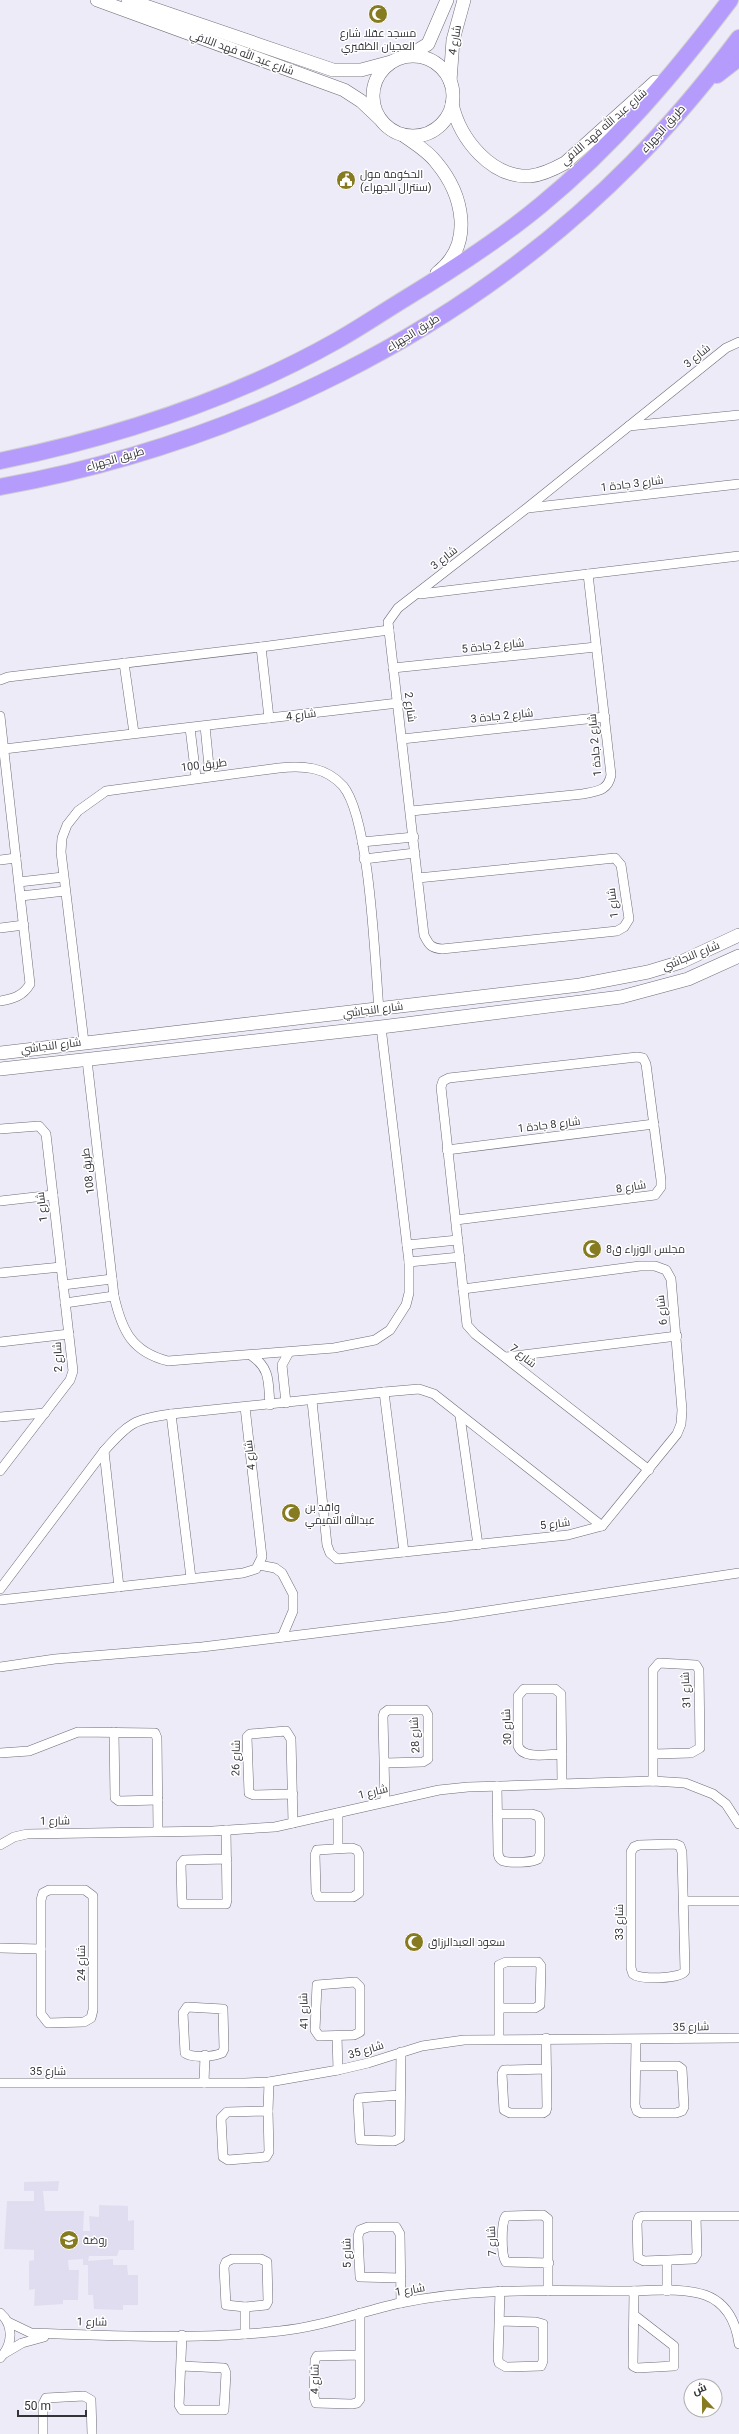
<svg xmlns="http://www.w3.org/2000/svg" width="739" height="2434" font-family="Roboto,Cairo,sans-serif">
<rect width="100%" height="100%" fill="#edebf7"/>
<path fill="#e1ddf0" d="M59,2181L58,2191H43L45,2211H84L83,2231H90L89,2216L99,2217V2205L128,2206V2221L134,2220V2250H119L117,2256H89L88,2261L113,2259V2265H127L128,2275H138V2305H123V2310L94,2309L93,2295H88V2265H83V2259L68,2260L69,2270H79L78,2300H63V2304L34,2306L35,2289L29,2290V2261L34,2260V2250L4,2249L7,2201H34V2191H24V2182Z"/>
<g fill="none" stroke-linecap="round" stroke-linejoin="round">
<defs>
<g id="street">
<path d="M629,426L739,415"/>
<path d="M528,508L739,484"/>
<path d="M420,594L739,556"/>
<path d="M261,647L269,718"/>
<path d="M124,663L134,733"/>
<path d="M393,668L596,647"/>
<path d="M0,680L8,677L261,647L389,630"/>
<path d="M0,716L30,984C23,996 13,999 0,1001"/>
<path d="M205,726L210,776"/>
<path d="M190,728L196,777"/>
<path d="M402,739L605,717"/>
<path d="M4,749L398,703"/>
<path d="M411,811L583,794C597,791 608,791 611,775L588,574"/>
<path d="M362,842L414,837"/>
<path d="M364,859L415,853"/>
<path d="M0,860L16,858"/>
<path d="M418,878L615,858L621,865L629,919L624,927L617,931L442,949C431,948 429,945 424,935L388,622L398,608L527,508L726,348L739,342"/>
<path d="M19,882L63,877"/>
<path d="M21,896L65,891"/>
<path d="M0,928L24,925"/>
<path d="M84,1042L61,852L62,838L67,825L78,811L106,791L279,768C303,765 326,767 343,786C370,818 375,963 379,1010"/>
<path d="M87,1060L114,1296C122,1331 132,1352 168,1361L334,1348L375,1340L390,1330L406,1305L409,1293V1262L381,1027"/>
<path d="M0,1129L39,1126L46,1134L73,1371L70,1380L0,1471"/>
<path d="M447,1150L654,1124"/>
<path d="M0,1201L53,1195"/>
<path d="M456,1220L655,1195L661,1187V1180L646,1064L643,1058L637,1057L449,1078L443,1081L441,1087L467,1325L475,1334L649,1470"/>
<path d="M407,1245L458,1240"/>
<path d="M409,1262L460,1257"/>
<path d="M0,1273L61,1267"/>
<path d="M63,1285L112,1279"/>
<path d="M65,1303L114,1296"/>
<path d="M0,1342L69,1334"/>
<path d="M252,1356C271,1369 268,1383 270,1405"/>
<path d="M506,1357L677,1336"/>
<path d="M384,1392L404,1552"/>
<path d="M312,1401L327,1545L330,1553L337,1559L568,1535L602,1526L677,1434L681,1424L682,1410L671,1279L666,1270L655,1266H640L463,1289"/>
<path d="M286,1403L282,1365L289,1352"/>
<path d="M171,1414L191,1578"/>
<path d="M460,1416L478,1545"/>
<path d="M0,1417L45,1413"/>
<path d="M104,1451L119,1587"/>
<path d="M259,1565L275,1568L282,1573L293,1594V1611L282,1637"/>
<path d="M0,1589L104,1451C129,1423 134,1419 171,1414L384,1392L419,1389L434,1394L602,1526"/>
<path d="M0,1600L243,1573L256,1569L262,1557L245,1407"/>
<path d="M0,1667L55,1659L202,1647L447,1617L739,1573"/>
<path d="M114,1732L115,1798L119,1801L158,1800"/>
<path d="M0,1753L29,1751L78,1732L155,1733L157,1738L158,1831"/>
<path d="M562,1754C549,1754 523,1760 518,1746V1696L524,1689H555L561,1694L562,1783"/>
<path d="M385,1763L423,1762L428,1759V1715L425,1710H388L384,1713L383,1717L385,1801"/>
<path d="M653,1781V1670L659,1663L696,1665L699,1670L700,1748L691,1753L654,1754"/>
<path d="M497,1786L498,1852C498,1856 499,1859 503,1861C510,1863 532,1863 538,1859L540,1854V1820L538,1816L532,1814H497"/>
<path d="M293,1794L254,1795L249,1793L247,1737L250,1734L286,1731L291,1739L293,1823"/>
<path d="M338,1813V1848"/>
<path d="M226,1830L227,1900L226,1904H182L181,1864L184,1860L227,1859"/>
<path d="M675,1844L680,1846L682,1852L685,1971C681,1979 640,1980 633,1974L631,1968V1852L634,1847L639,1845Z"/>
<path d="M0,1845L14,1837L27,1834L213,1831L275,1827L439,1790L468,1787L653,1781L685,1783L713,1794L726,1804L739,1824"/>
<path d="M352,1848L357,1850L359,1854V1893L353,1897H318L316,1892L315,1855L317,1850Z"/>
<path d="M49,1890H85L93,1896V2010L91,2018L84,2022L48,2023L41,2014V1900L43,1893Z"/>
<path d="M684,1901H739"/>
<path d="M0,1948L41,1949"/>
<path d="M355,1982L360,1987V2032L354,2035L319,2036L315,2030L317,1985Z"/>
<path d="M187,2007L223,2009L224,2049L222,2053C213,2057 192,2058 185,2053L183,2013Z"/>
<path d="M499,2008H535L540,2005L541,1966L538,1962H506L499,1965V2038"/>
<path d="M337,2036L338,2070"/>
<path d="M546,2038L547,2107L546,2111L543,2113H510L504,2110L502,2074L504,2070L547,2069"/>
<path d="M636,2040L635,2105L637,2111L641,2113H676L682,2111L684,2107L682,2069L678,2066H636"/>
<path d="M0,2083H245L269,2082L338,2070L368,2063L422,2046L464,2040L739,2038"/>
<path d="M204,2083L205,2055"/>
<path d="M400,2095L359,2098L358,2102L360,2140L394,2141L400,2138L401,2052"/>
<path d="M268,2111L269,2152L266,2157L228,2160L223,2157L221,2118L227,2112Z"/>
<path d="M268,2111L269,2082"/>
<path d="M696,2216L697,2254L694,2259L644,2261L638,2258L637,2223L639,2217L643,2216H739"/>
<path d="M232,2259H261L267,2262L268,2301L266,2305L245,2307L226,2305L224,2267L226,2262Z"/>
<path d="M548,2291V2219L543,2215L506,2216C501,2222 501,2256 506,2262L549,2263"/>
<path d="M667,2291V2261"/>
<path d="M401,2303L400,2234L396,2227H368L360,2230L358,2236L360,2277L401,2278"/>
<path d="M245,2307V2334"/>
<path d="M0,2313C14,2325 13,2345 0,2358"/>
<path d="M634,2315L674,2346V2366L637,2368L633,2366V2364L634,2291"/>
<path d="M500,2321L536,2322L543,2324V2361L541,2366L506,2367L499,2363L498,2359L500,2291"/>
<path d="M8,2322L31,2333C113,2336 199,2340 280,2331C321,2327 360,2312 400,2303C475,2287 551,2291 627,2291C652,2291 680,2287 705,2295C727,2303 736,2322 739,2344"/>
<path d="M5,2353L22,2343L44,2337"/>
<path d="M360,2355L317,2356L315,2360L314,2397L316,2403L352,2404L357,2403L360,2399V2313"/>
<path d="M181,2366L224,2368L226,2373L224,2410H182L179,2405L182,2335"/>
<path d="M43,2434V2404L46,2398L84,2396L91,2400L92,2434"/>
</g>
<g id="secondary">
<path d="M97,0L344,90L361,101L379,118"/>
<path d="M128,0L333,70H361L391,62"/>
<path d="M410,55L428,44L447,0"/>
<circle cx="413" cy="96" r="40"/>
<path d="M450,81L453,40L464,0"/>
<path d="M452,104C460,139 491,178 530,176C542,175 554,169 565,163L655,82"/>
<path d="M403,135C414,143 428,151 436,162C463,194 475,244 437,273"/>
<path d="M0,1053L580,985L648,972L681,962L739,935"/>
<path d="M0,1069L381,1027L621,997L688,979L739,956"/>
</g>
<g id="highway">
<path d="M717,75L739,58"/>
<path d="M0,461C116,437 234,399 338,340C361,327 383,312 406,298C452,270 499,240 541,205C613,146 674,74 730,0"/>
<path d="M0,487C236,444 463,334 632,163C671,124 706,82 739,38"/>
</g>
</defs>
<use href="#street" stroke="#6e6c76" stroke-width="10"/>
<use href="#secondary" stroke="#6e6c76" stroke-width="14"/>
<use href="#highway" stroke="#cececf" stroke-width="18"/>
<use href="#street" stroke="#fff" stroke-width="9"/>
<use href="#secondary" stroke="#fff" stroke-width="13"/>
<use href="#highway" stroke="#b59bfc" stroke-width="16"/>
</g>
<defs>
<symbol id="mosque-disc" viewBox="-11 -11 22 22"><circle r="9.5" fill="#867b21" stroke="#fff"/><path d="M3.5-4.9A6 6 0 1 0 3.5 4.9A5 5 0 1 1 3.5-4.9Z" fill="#fff"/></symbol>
<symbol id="civic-disc" viewBox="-11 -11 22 22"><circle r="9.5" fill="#867b21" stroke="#fff"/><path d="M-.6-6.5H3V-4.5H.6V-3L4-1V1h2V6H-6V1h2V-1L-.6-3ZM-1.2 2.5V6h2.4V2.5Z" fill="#fff"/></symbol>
<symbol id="school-disc" viewBox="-11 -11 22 22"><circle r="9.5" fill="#867b21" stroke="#fff"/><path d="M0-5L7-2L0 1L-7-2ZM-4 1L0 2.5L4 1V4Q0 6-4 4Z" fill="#fff"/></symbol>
</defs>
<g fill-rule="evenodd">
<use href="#mosque-disc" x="367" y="3" width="22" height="22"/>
<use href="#civic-disc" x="335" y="169" width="22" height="22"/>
<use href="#mosque-disc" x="581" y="1238" width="22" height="22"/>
<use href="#mosque-disc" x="280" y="1502" width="22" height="22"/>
<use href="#mosque-disc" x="403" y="1931" width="22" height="22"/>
<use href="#school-disc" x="58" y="2229" width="22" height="22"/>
</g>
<g text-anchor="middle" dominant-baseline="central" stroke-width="3" stroke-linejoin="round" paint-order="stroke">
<g font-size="11" fill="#343338" stroke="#fff" text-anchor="start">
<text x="378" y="33" text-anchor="middle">مسجد عقلا شارع<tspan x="378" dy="13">العجيان الظفيري</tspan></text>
<text x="360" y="174">الحكومة مول<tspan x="360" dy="13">(سنترال الجهراء)</tspan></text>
<text x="606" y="1249">مجلس الوزراء ق8</text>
<text x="305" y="1507">واقد بن<tspan x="305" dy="13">عبدالله التميمي</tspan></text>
<text x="428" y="1942">سعود العبدالرزاق</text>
<text x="83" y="2240">روضة</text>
</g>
<g font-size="11" fill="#343338" stroke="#fff">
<text transform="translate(455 40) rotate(-80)">شارع 4</text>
<text transform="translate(242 53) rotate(20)">شارع عبد الله فهد اللافي</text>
<text transform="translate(604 127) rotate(-41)">شارع عبد الله فهد اللافي</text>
<text transform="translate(663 129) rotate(-48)">طريق الجهراء</text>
<text transform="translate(413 333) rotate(-32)">طريق الجهراء</text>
<text transform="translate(697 356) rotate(-39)">شارع 3</text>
<text transform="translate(115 459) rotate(-16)">طريق الجهراء</text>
<text transform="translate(632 484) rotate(-7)">شارع 3 جادة 1</text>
<text transform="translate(444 558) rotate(-38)">شارع 3</text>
<text transform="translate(493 646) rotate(-6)">شارع 2 جادة 5</text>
<text transform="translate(410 707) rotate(83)">شارع 2</text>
<text transform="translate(301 715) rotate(-7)">شارع 4</text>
<text transform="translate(502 716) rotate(-6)">شارع 2 جادة 3</text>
<text transform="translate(595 745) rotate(-95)">شارع 2 جادة 1</text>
<text transform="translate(204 765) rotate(-7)">طريق 100</text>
<text transform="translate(613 903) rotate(-96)">شارع 1</text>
<text transform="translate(691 956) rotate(-22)">شارع النجاشي</text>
<text transform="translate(373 1010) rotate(-7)">شارع النجاشي</text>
<text transform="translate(51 1046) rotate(-7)">شارع النجاشي</text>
<text transform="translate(549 1125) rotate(-7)">شارع 8 جادة 1</text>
<text transform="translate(88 1171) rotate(-97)">طريق 108</text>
<text transform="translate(631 1187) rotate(-9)">شارع 8</text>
<text transform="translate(42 1207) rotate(-97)">شارع 1</text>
<text transform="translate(662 1310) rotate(-96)">شارع 6</text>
<text transform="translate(523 1356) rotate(38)">شارع 7</text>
<text transform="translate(58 1357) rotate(-92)">شارع 2</text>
<text transform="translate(250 1455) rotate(-96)">شارع 4</text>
<text transform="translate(555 1524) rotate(-7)">شارع 5</text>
<text transform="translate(686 1690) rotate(-93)">شارع 31</text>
<text transform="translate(507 1727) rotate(-92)">شارع 30</text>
<text transform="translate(415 1735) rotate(-93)">شارع 28</text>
<text transform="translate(236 1758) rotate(-89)">شارع 26</text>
<text transform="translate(373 1792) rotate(-14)">شارع 1</text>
<text transform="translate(55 1821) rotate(-1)">شارع 1</text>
<text transform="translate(619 1922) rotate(-90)">شارع 33</text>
<text transform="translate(81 1963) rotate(-90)">شارع 24</text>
<text transform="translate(304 2011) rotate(-91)">شارع 41</text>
<text transform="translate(691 2027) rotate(-1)">شارع 35</text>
<text transform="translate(366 2050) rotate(-17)">شارع 35</text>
<text x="48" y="2071">شارع 35</text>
<text transform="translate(492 2241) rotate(-93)">شارع 7</text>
<text transform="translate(347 2253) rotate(-91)">شارع 5</text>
<text transform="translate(410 2290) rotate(-10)">شارع 1</text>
<text transform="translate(92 2322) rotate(1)">شارع 1</text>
<text transform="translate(315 2379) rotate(-89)">شارع 4</text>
</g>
</g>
<g transform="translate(703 2398) rotate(338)"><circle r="19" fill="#ffffff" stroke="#aeadaf"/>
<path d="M0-3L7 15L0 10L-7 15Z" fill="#867b21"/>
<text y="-6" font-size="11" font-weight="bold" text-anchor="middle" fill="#343338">ش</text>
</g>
<path d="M18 2410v6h68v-6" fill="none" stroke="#343338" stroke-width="2"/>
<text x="24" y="2410" font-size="12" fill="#343338" stroke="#ffffff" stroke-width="3" paint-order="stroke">50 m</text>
</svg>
